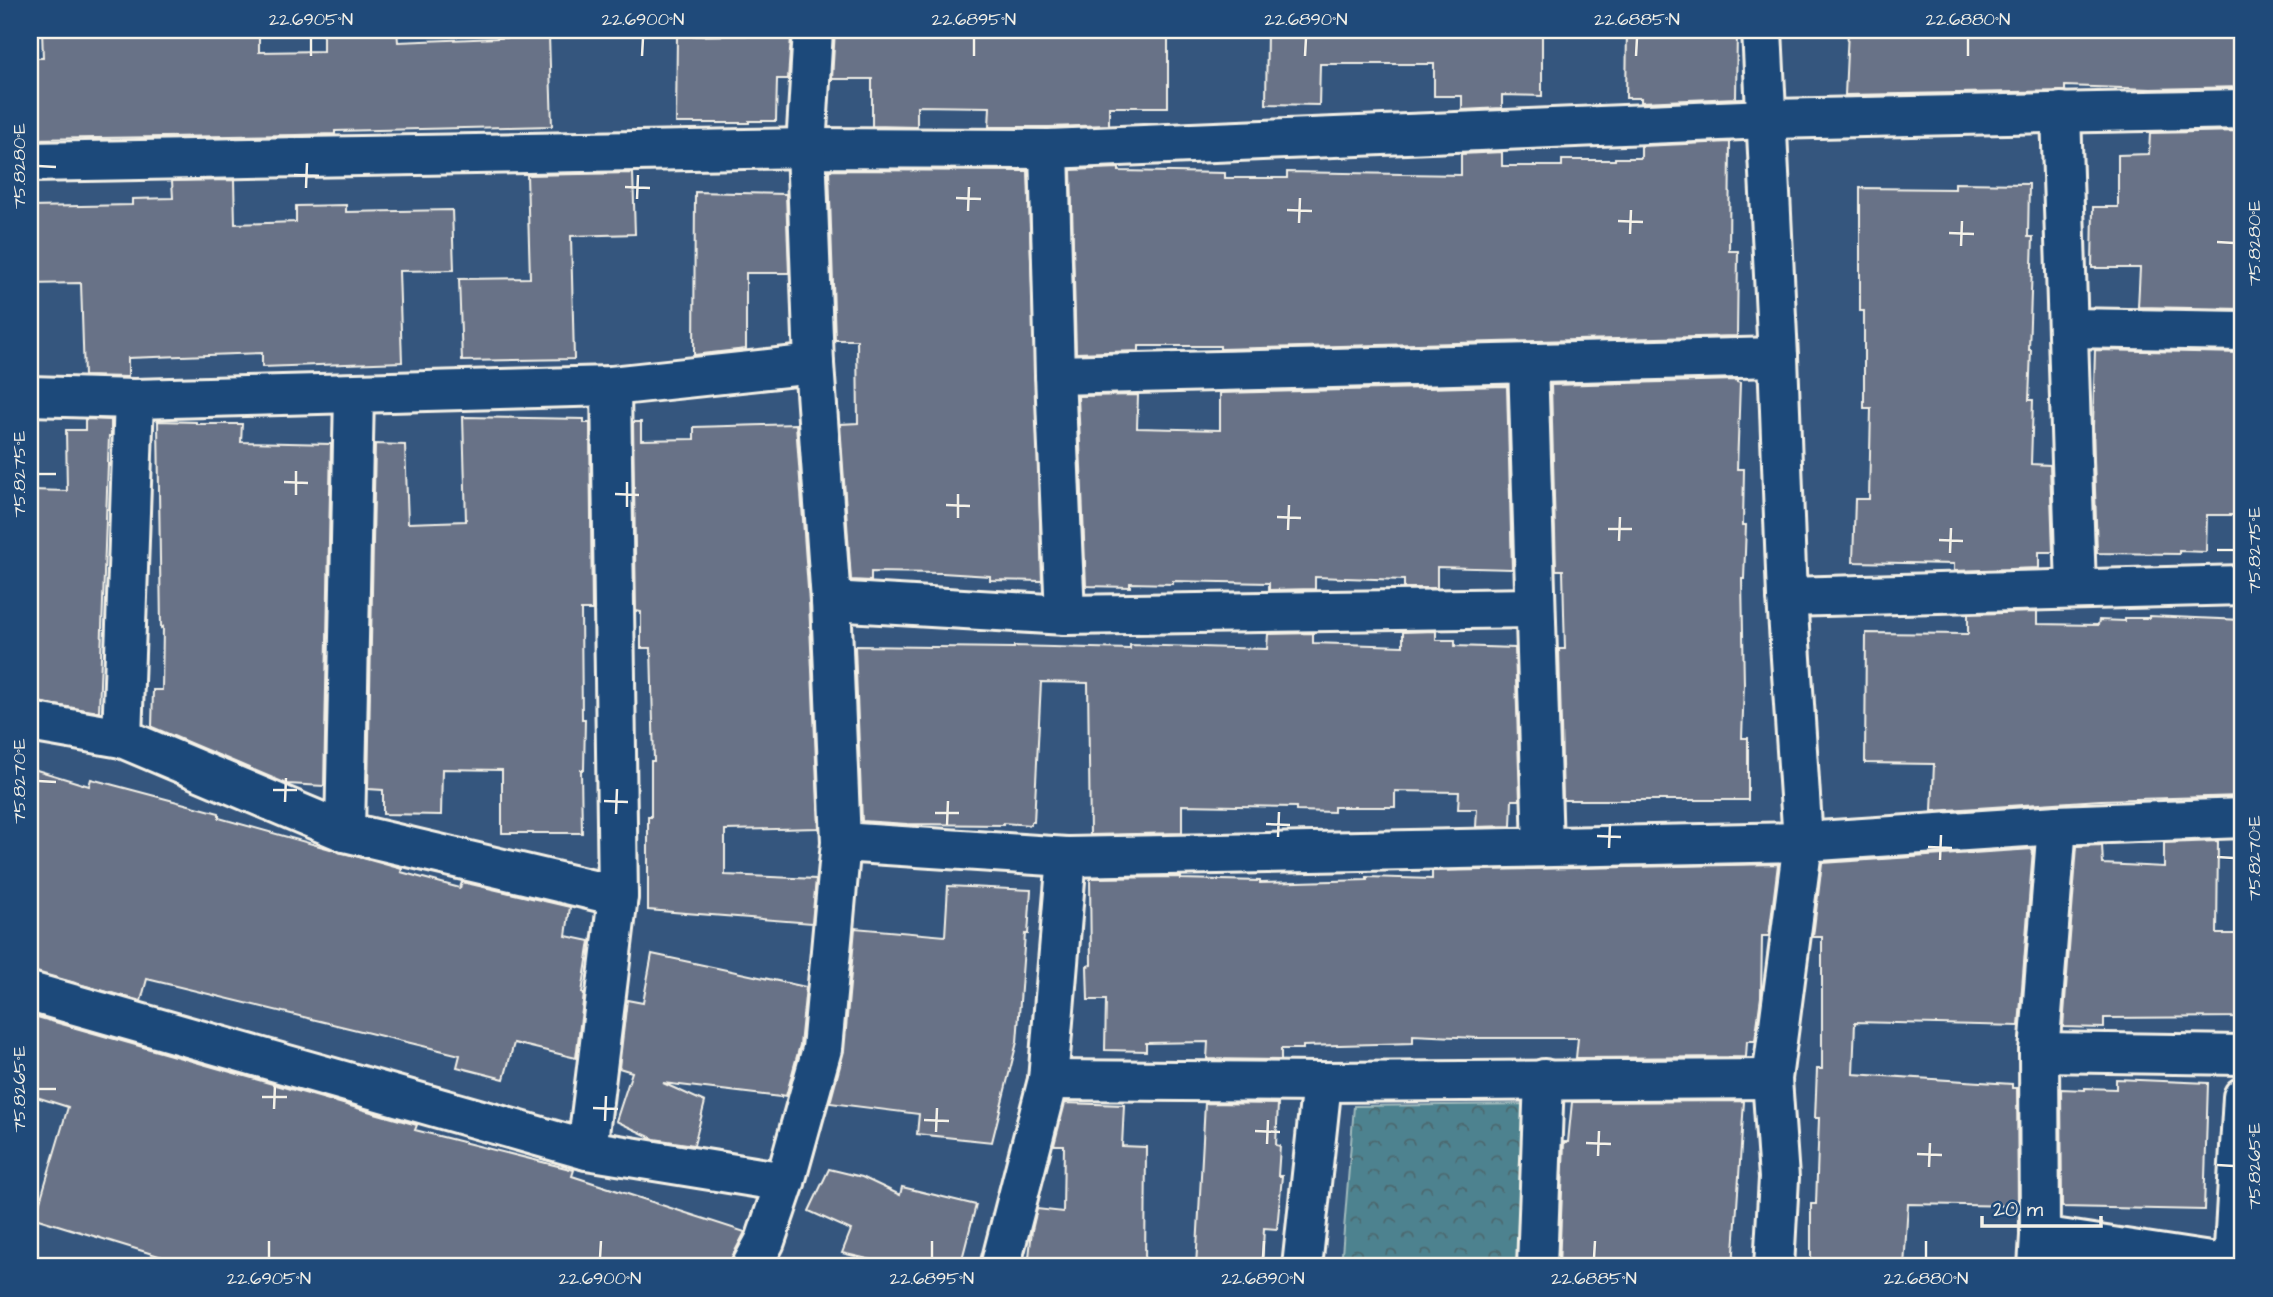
<svg xmlns="http://www.w3.org/2000/svg" width="2273" height="1297" font-family="'Architects Daughter',sans-serif">
<defs>
<pattern id="park-crowns" width="20" height="18" patternUnits="userSpaceOnUse" patternTransform="scale(1.75)"><rect width="20" height="18" fill="#4e828f"/><path d="M2 6a3 3 0 1 1 6 0M12 15a3 3 0 1 1 6 0" fill="none" stroke="#4c686e"/></pattern>
</defs>
<rect width="100%" height="100%" fill="#35567e"/>
<filter id="ink" filterUnits="userSpaceOnUse"><feTurbulence type="fractalNoise" baseFrequency=".0143" numOctaves="2"/><feDisplacementMap in="SourceGraphic" scale="14" xChannelSelector="R" yChannelSelector="G"/><feConvolveMatrix kernelMatrix="1 2 1 2 8 2 1 2 1" color-interpolation-filters="sRGB"/></filter>
<g filter="url(#ink)">
<path fill="url(#park-crowns)" stroke="#a1babc" stroke-width="2" d="M1534,1104L1520,1267H1341L1354,1106Z"/>
<g fill="#677287" stroke="#f4f1e8" stroke-width="2">
<path d="M42,30H259V52L323,51V30H397L398,42L549,36L552,126L335,131V134L297,135L30,139V58H43Z"/>
<path d="M835,30H910V36L990,37V30H1044V33L1113,34V32H1168V107H1109V125L1049,127H989L990,107L917,106V127L872,126V79H832Z"/>
<path d="M1267,30H1542V96L1502,95V108L1462,110V96H1434V64H1320L1319,105L1266,104Z"/>
<path d="M1627,30H1737L1736,98L1641,102V98H1626Z"/>
<path d="M1848,30H2243V87L2151,89L2065,86V91L1845,95Z"/>
<path d="M750,35L791,37L788,79H777L776,121H749V123H676L677,36Z"/>
<path d="M2243,131V309L2138,307L2140,268H2092L2093,207H2118V155L2149,154L2150,133Z"/>
<path d="M1730,142L1729,251H1738L1737,336L1220,349V346H1139V351L1076,353L1071,170L1119,168V171L1225,173V178H1287V172L1461,175V154L1502,152V166H1562V160H1615V158H1641V146Z"/>
<path d="M829,170L1028,171L1042,581L990,580V576L942,573L871,572V581L851,580L840,424L858,423L857,340H835Z"/>
<path d="M633,173L635,234L571,236L574,359L462,361L459,279L530,278L527,175Z"/>
<path d="M234,180L235,224L296,222V206L346,205V212L452,210L454,270L399,271L402,362L262,367V353L128,358V377L84,376L81,283L30,284V207L132,205V199L173,198L172,181Z"/>
<path d="M1955,183L2029,184L2028,237H2033L2029,350H2031L2029,400H2033L2031,464L2050,465L2053,552H2039V568L1954,571V564L1853,562L1855,499H1869L1871,408H1864V311H1860V188L1955,189Z"/>
<path d="M695,192L786,194L789,273H746V349L694,355Z"/>
<path d="M2095,350L2243,353V515H2207L2206,552L2179,551V554L2097,553L2093,426Z"/>
<path d="M1737,380V382L1740,383L1737,469H1744L1743,525H1746L1744,579H1742L1744,685L1742,738H1748V800H1563L1559,649H1565L1564,613L1563,570H1556L1551,385Z"/>
<path d="M1507,386L1512,569L1437,567V588H1404V580L1315,577V589L1269,590V583L1173,581V584L1130,583V587L1086,586L1078,396L1138,395L1137,428L1220,430V393Z"/>
<path d="M463,417L584,419V423H590L592,610H581L582,719H585L584,770H581L582,833H502V770L442,769L441,815L383,814V790L368,789L375,444L405,445L408,523L466,521Z"/>
<path d="M85,419L111,420V436H109L99,712L30,701V490L67,491L66,430H85Z"/>
<path d="M158,421L196,422V424H242L241,442L331,444L324,786L287,784L152,727L153,690H162L163,627L161,628Z"/>
<path d="M633,422H641V440L694,439V427L796,424L809,602L819,828L725,830V875L816,879L812,923L648,910V817H651V761H654L651,648H641V612L636,611Z"/>
<path d="M2037,612V624L2098,625L2099,620L2125,621V618H2149V616L2243,620V796L2101,800L1932,811L1934,764L1865,763L1866,633L1968,634V614Z"/>
<path d="M1436,631V640H1455V646L1515,648L1520,800H1512L1511,826L1476,827L1477,809H1458L1459,792L1395,791V807H1334V812L1296,811V807L1182,805V833L1090,835L1088,683L1041,682L1034,822H1031V825L1003,823V825L907,824L862,821L855,646L1014,648V646L1130,649V645L1267,649L1268,634L1313,633V643L1403,646V632Z"/>
<path d="M30,768L89,786L91,779L219,813V818L402,869L401,872L460,888L462,882L570,907L566,936L590,941L582,993L584,994L576,1058L514,1043L504,1079L457,1067L460,1055L147,979L141,1001L30,971Z"/>
<path d="M2218,841L2217,934H2243V1017L2104,1018V1028L2063,1027L2077,846L2102,845L2103,864L2164,867V843Z"/>
<path d="M2033,849L2019,1026L1855,1022L1853,1074L2012,1084V1088H2017L2018,1206L1908,1204L1904,1267H1811V1204H1816L1819,1118H1815L1817,1069H1822V937H1813L1822,863Z"/>
<path d="M1778,864L1769,936H1762L1761,997L1755,1041H1747L1746,1057L1576,1058L1578,1038H1477L1413,1035V1043L1303,1046V1049H1281V1060L1207,1059L1208,1042L1146,1043V1051L1105,1050L1106,1000H1088L1087,966L1091,965L1090,878L1181,877V879L1260,881V883L1367,880V877L1432,879V871Z"/>
<path d="M948,886L1031,890L1028,934H1025L1017,1042L992,1142L917,1134L919,1114L830,1103L844,1051L855,928L945,936Z"/>
<path d="M652,954L806,987L800,1045L786,1096L781,1095V1097L663,1083L705,1102L694,1145L654,1139L616,1121L632,1072L619,1068L627,1000L643,1003Z"/>
<path d="M30,1015L417,1125L415,1130L574,1170L572,1176L745,1232L732,1257L729,1267H196L172,1260L35,1218L68,1107L30,1095Z"/>
<path d="M2116,1079L2208,1083L2204,1210L2062,1207L2061,1089L2085,1090V1088L2116,1089Z"/>
<path d="M1744,1101L1733,1267H1559L1564,1142H1568L1572,1102Z"/>
<path d="M1065,1103L1124,1105L1122,1146L1146,1147L1145,1267H1028L1032,1230L1037,1209L1063,1212L1064,1145H1054Z"/>
<path d="M1205,1103L1278,1104L1276,1145L1280,1146L1278,1176H1282L1277,1229L1264,1228L1262,1267H1196Z"/>
<path d="M829,1169L862,1177L900,1195L902,1187L976,1205L960,1267H902L842,1253L851,1230L809,1211Z"/>
</g>
<g fill="none" stroke-linecap="round" stroke-linejoin="round">
<defs>
<g id="minor">
<path d="M1762,30L1778,357L1787,597L1803,842L1772,1079L1779,1178L1774,1267"/>
<path d="M2061,112L2076,589"/>
<path d="M1049,149L1055,375L1065,615"/>
<path d="M30,162L806,148L1049,149L1767,119L2243,109"/>
<path d="M2070,328L2243,331"/>
<path d="M1528,363L1543,847"/>
<path d="M1055,375L1778,357"/>
<path d="M30,396L134,399L611,386L814,364"/>
<path d="M1787,597L2243,585"/>
<path d="M831,601L1065,615L1534,608"/>
<path d="M30,722L122,738L345,832L618,896"/>
<path d="M122,738L134,399"/>
<path d="M345,832L354,394"/>
<path d="M841,842L1067,857L1803,842L2057,825L2243,818"/>
<path d="M30,992L587,1150L785,1182"/>
<path d="M2039,1052L2243,1055"/>
<path d="M1048,1080L1322,1082L1772,1079"/>
<path d="M587,1150L618,896L611,386"/>
<path d="M2040,1236L2243,1267"/>
<path d="M2233,1265L2243,1097"/>
<path d="M751,1267L765,1241L785,1182L822,1049L841,842L831,601L814,364L806,148L813,30"/>
<path d="M1000,1267L1048,1080L1067,857"/>
<path d="M1302,1267L1322,1082"/>
<path d="M1537,1267L1544,1079"/>
<path d="M2038,1267L2040,1236L2039,1052L2057,825"/>
</g>
</defs>
<use href="#minor" stroke="#f4f1e8" stroke-width="44"/>
<use href="#minor" stroke="#1f4a7a" stroke-width="38"/>
</g>
</g>
<path fill="none" stroke="#f4f1e8" stroke-width="2.5" d="M311,56V38M642,56L643,38M974,56V38M1305,56L1306,38M1636,56L1637,38M1968,56V38M38,166L56,167M294,175L319,176M625,187L650,188M306,188L307,163M956,198L981,199M637,199L638,175M1287,210L1312,211M968,211L969,187M1618,221L1643,222M1299,223L1300,198M1949,233L1974,234M1630,234L1631,210M2217,242L2234,243M1961,246L1962,221M38,474H56M284,482L308,483M615,494L639,495M296,495V471M946,505L970,506M627,507V482M1277,517L1301,518M958,518V494M1608,529H1632M1288,530L1289,505M1939,540L1963,541M1619,541L1620,517M2217,550H2234M1950,553L1951,528M38,781L56,782M273,790H297M604,801L628,802M285,802L286,778M935,813H959M616,814L617,789M1266,824L1290,825M947,825L948,801M1597,836L1621,837M1278,837L1279,812M1928,847L1952,848M1609,848L1610,824M2217,857L2234,858M1940,860L1941,835M38,1089H56M262,1097H287M593,1108L618,1109M274,1109L275,1085M924,1120L949,1121M605,1121L606,1096M1255,1131L1280,1132M936,1132L937,1108M1586,1143L1611,1144M1267,1144L1268,1120M1917,1154L1942,1155M1598,1156L1599,1131M2217,1165L2234,1166M1929,1167L1930,1143M269,1258V1241M600,1258L601,1241M932,1258V1241M1263,1258L1264,1241M1594,1258L1595,1241M1926,1258V1241"/>
<rect width="2273" height="1297" fill="none" stroke="#1f4a7a" stroke-width="77"/>
<path d="M1982 1216v10h119v-10" fill="none" stroke="#f4f1e8" stroke-width="3.5"/>
<text x="1993" y="1216" font-size="21" fill="#f4f1e8" stroke="#1f4a7a" stroke-width="5" paint-order="stroke">20 m</text>
<rect x="38" y="38" width="2196" height="1220" fill="none" stroke="#f4f1e8" stroke-width="2.5"/>
<g font-size="18" text-anchor="middle" fill="#f4f1e8">
<text x="311" y="25">22.6905°N</text>
<text x="643" y="25">22.6900°N</text>
<text x="974" y="25">22.6895°N</text>
<text x="1306" y="25">22.6890°N</text>
<text x="1637" y="25">22.6885°N</text>
<text x="1968" y="25">22.6880°N</text>
<text transform="translate(19 166) rotate(-90)" y="6">75.8280°E</text>
<text transform="translate(2254 243) rotate(-90)" y="6">75.8280°E</text>
<text transform="translate(19 474) rotate(-90)" y="6">75.8275°E</text>
<text transform="translate(2254 550) rotate(-90)" y="6">75.8275°E</text>
<text transform="translate(19 781) rotate(-90)" y="6">75.8270°E</text>
<text transform="translate(2254 858) rotate(-90)" y="6">75.8270°E</text>
<text transform="translate(19 1089) rotate(-90)" y="6">75.8265°E</text>
<text transform="translate(2254 1166) rotate(-90)" y="6">75.8265°E</text>
<text x="269" y="1284">22.6905°N</text>
<text x="600" y="1284">22.6900°N</text>
<text x="932" y="1284">22.6895°N</text>
<text x="1263" y="1284">22.6890°N</text>
<text x="1594" y="1284">22.6885°N</text>
<text x="1926" y="1284">22.6880°N</text>
</g>
</svg>
